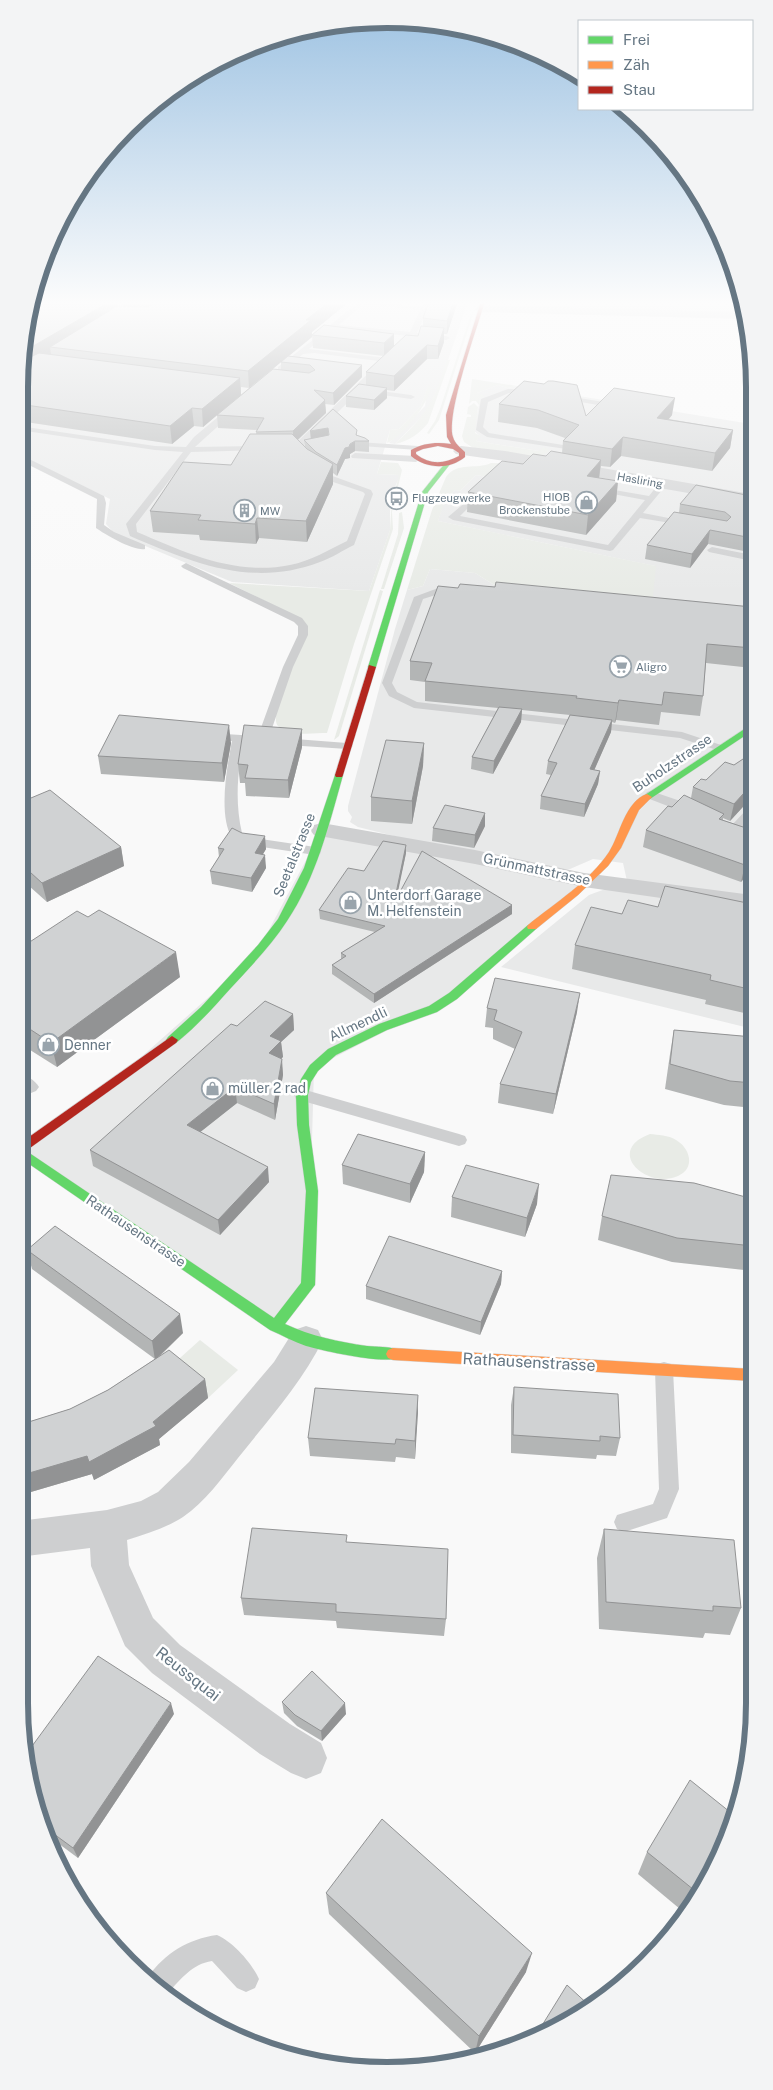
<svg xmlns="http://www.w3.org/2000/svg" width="773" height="2090" font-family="'Public Sans',sans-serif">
<rect width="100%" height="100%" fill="#f9f9f9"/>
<g fill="#e8e9e9">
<path d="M30,301H468L440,384L427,411L395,444L389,443L425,406L428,386L421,406L399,429L390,430L377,474L400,475L390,499V530L369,591L232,582L114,533L106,524L110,499L19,455V386Z"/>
<path d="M489,301H740L744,315L488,307Z"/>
<path d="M498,385L507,388L517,386L751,424L753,1029L501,967L589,895L627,881L623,863L593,859L570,869L561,870L398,837L358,827L350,822L352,817L348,811V806L395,629L407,590L423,586L430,569L475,573L496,586L655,566L438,521L444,501L455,490L460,491L476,475L520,483L539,451L476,441L480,436L474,431L480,399L477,393Z"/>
<path d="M322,830L584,880L453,996L314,1068L308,1285L275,1326L19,1150L104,1090L255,956Z"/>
</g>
<g fill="#e8ebe6">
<path d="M672,301H740L743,311L674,309Z"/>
<path d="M474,311L439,420L429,434L427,433L435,421L440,409L470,317Z"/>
<path d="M447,360H450L428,423C419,434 409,441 395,444C427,414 435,401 447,360Z"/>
<path d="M472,379L517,386L507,388L498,385L477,393L486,396L480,399L479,405L476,401H472L469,404Z"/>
<path d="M428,385L431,388C426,406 404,436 387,443L390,430L399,429L421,406Z"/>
<path d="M474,403L478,407L475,433L481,436L476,441L539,451L543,447L548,449L549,451L540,457L475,449L464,442L462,436L467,417H471V415L467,414L468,407Z"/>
<path d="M381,462L398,463L402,470L396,495H394L399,475L377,474Z"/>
<path d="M491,463L524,464L520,483L476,475L460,491L455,490L445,501L438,521L656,566L652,606L496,586L475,573L430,569L423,586L407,590L432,510L446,477C458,461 476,470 491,463Z"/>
<path d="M392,500H394L392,512L393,529L354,644L327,733C314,733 288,737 278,726C267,715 302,645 308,630L291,614L229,583L369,591L390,530Z"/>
<path d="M402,512L404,528L384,589H381L398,534L399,513Z"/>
<path d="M380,590L383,591L339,736L334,740Z"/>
<path d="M650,1134C658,1135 668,1135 676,1140C690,1148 696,1168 678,1176C647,1190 604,1151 650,1134Z"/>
<path d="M200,1340L238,1370L208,1398L170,1367Z"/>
</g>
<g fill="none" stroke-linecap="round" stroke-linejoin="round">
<defs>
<g id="fast">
<path d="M446,462L451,463L428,492L376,667L369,669L368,667L422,492Z"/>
<path d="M752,724V731L650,799L647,800L642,797Z"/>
<path d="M339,772L343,775C329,825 316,878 287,921C271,946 250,967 230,989C213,1008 196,1027 176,1043H168L166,1040L168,1037L201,1007L258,945L278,919L304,868L335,775Z"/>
<path d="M532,924L537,927L536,929L457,999L437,1012L387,1030L336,1055L318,1071L311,1082L308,1095L309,1125L318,1191L315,1285L285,1324C311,1336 339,1342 367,1346C377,1347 388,1346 398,1350L400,1354L398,1358C382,1364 324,1351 306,1346C294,1342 282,1335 270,1330L19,1157V1146L274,1318L301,1283L306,1191L297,1125L296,1095L301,1079L310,1065L328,1049L379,1024L429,1006L449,993L528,925Z"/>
</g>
<g id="slow">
<path d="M647,794L652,797L639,810L621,848L608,866L578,895L536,929H528L527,927L528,925C555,903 590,881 609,852C620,835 625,801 647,794Z"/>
<path d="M393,1348L753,1369V1381L393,1360L388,1358L386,1354L388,1350Z"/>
</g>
<g id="jam">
<path d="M481,301H485C477,329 446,413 453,437C455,444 460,447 465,452V457C449,470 427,469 411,456V450C424,443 436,442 451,444L447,437L446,415ZM438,446L453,449L459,453V456C444,464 430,465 416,454V452L423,449Z"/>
<path d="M369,665L376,667L343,775L342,777H336L335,775Z"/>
<path d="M172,1036L178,1040L176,1043L23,1153L19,1154V1144Z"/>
</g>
</defs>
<use href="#fast" stroke="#d5d6d7" stroke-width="1"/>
<use href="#slow" stroke="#d5d6d7" stroke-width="1"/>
<use href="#jam" stroke="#d5d6d7" stroke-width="1"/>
<g fill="#cecfd0" fill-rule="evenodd">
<path d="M359,301L422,307L425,301H431L417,333L446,336L450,338L446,340L415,337L398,352L394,350L408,336L334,328L327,330V328ZM363,304L420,310L410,332L339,325Z"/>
<path d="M314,339L318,341L309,349L387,358L391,360L387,362L314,353L303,354L284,371H278V367Z"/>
<path d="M376,366L383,368L299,450H293V446Z"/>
<path d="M365,389L411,395L415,397L411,399L368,393H365Z"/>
<path d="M508,389L533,390L537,392L533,394L509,393L488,402L483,427L489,433L563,445H566V449L487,437L476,430L481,399Z"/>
<path d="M560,395L604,402L608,404L604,406L563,399L559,397Z"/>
<path d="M230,407L237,409L195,447L261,446L265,448L264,450L191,452L136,524L137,532C186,553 236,576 290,565C311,561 328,550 347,541L365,494L363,492L321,478L311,470L315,467L327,474L371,490L373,494L354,545C343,550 332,558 320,562C252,588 193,563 130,536L126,524L183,452L155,450L19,430V426L155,446L186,447L194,437Z"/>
<path d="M358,442L418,446L422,448L418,450L361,446L357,444Z"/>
<path d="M355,453L416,456L420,459L416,462L352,458L351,456Z"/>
<path d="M19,454L104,496L106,503L104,525L114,532L145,545V549C133,551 106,535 96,528L97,499L19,460Z"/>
<path d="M663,481L667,484L643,513L689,522V526L640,518L613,550L610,551L453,520L448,517L473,496L477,499L460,516L608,545L645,500L597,491V487L649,496L660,482Z"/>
<path d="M712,547L752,555V561L709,552L707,550Z"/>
<path d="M186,563L302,618L308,626V635L293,667L269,737L347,743L353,746L347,749L244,742C237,772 235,803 242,833L247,837L315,847L320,848L321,851L320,854L315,855L243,844L232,838C218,815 227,766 232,741L210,739L204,736L210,733L258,736L283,667L298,635V626L294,622L183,568L181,566Z"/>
<path d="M441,587L455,588L460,591L455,594L442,593L423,599L392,683L397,692L417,702L682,732L724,746L726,748L720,751L680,738L414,708L389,696L382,683L414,597Z"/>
<path d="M651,791L692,805L701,812L699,815H691L647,798L645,795L647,792Z"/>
<path d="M747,809H752V818L739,832C732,834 719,830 714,824L720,820L733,824Z"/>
<path d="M19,1073C26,1075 35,1080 39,1087L36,1091L31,1093L19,1086Z"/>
<path d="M302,1089L459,1134L465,1136L467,1140L465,1144L459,1146L296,1099L294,1095L296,1091Z"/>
<path d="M664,1362L671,1364L673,1370L679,1489L667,1518L624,1532L617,1529L614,1522L617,1515L653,1504L659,1489L655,1370L657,1364Z"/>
<path d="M217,1935C233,1942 252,1963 259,1979L255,1988L246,1992L237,1988L212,1961C192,1964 181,1979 168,1993L148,1977C165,1953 188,1939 217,1935Z"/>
</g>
<g fill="#cecfd0" fill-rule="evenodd">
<path d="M481,305L743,312L745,319L477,312L475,309Z"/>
<path d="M461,446L505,451L751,494V504L505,461L456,454L453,451L456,448Z"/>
<path d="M322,823L475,850L584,873L752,895V911L584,887L475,864L314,835L310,830L314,825Z"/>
<path d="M306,1326L318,1330L323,1340C301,1384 268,1420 238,1458C222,1478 205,1502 183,1517C166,1528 146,1534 127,1540L129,1565L153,1618L180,1645L290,1724L321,1743L327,1758L321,1773L306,1779L291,1773L260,1754L152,1673L125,1646L91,1566L90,1548L19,1557V1521L107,1510L141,1501L158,1492L189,1462L274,1362L294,1330Z"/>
</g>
<use href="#fast" fill="#63d668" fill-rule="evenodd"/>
<use href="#slow" fill="#ff974d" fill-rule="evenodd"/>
<use href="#jam" fill="#b3261e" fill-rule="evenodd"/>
</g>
<g fill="#b3b5b5" fill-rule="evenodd">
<path d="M30,301H350L312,332V337L289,356L362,377L334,405L325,404L326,413L298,440L305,446L304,440L311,438L333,409L357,430V435L369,441V452L355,451L350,454V458L345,459L337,476L333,473V484L307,542L259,538L256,544L200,540L199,535L153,532L150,511L231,465L256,434L257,430L218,428L217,415L203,427L194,426L172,444L19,421V386ZM117,303H124V306H117ZM281,362V370L273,369ZM241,387L249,388L241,395Z"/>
<path d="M429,301H457V304L447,334H444V342L438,359H427L394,391L387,390V398L374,410L346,407V396L366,385V372L384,356L313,348L312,335L324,325L394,346L418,336L423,326V318Z"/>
<path d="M499,404L586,416L672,415L669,419L733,430L730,448L712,471L621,456L610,467L601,466L599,478L618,481L616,501L586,535L467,512L468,492L523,464L562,453L563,441L565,438L537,428L498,422Z"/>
<path d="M751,496L752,549L749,552L708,544L690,568L645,559L647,545L679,513L680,504Z"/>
<path d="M458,588L752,607V668L706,663L703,696L700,716L661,712L659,725L616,720L615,723L612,722L611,732L594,770L600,771L598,784L584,817L540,809L541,796L551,775L546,774L548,761L570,715L522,710L521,722L493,774L471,769L472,757L498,708L425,701V682L410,680V661Z"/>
<path d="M302,729V747L289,798L246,796L245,783H240L238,764Z"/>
<path d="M231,743L224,782L101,774L98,756Z"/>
<path d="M424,743L423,766L412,824L371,821V797Z"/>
<path d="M752,753V797L730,821L723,818V820L752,830V874L749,873L741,882L643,847L646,830L672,807L691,798L693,787L706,780L734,765Z"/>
<path d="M19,803L121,847L124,866L47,902L19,877Z"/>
<path d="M485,813V826L474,848L432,841L433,828Z"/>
<path d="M406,845V853L396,898L512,905V914L374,1003L332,974V965L341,959V953L375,932L320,919L319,910L364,871Z"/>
<path d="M218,848L266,849L263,854L266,868L252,892L212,884L210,871L219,857Z"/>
<path d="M752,904L753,1015L705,1004L706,1000L572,969L575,945L622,914L658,907Z"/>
<path d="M19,949L180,977L57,1067L19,1043Z"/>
<path d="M487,1008L577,1012L553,1114L498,1103L500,1084L515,1049L493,1039V1028L485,1027Z"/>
<path d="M293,1014L294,1030L281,1042L283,1057L281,1058L283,1075L275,1120L237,1103L200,1132L269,1182L220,1235L93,1166L90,1150Z"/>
<path d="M674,1030L753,1037V1108L724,1105L665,1089L670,1054Z"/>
<path d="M425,1152L424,1172L410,1203L343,1184L342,1165Z"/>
<path d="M452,1197L537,1204L525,1237L451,1217Z"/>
<path d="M753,1199V1271L672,1262L598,1240L602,1216Z"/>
<path d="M27,1250L183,1333L158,1358L205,1379L208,1398L159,1439L160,1445L94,1480L92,1474L24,1494L19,1481V1425L70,1409L108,1390L155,1359L32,1269Z"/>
<path d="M502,1271L501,1284L480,1335L366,1299V1286Z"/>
<path d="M514,1387L620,1438L616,1456L597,1455L596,1459L511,1453V1405Z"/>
<path d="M418,1395L415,1459L396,1457L395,1462L310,1456L308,1438Z"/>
<path d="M604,1529L741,1608L730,1635L705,1633L703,1638L599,1629L597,1558Z"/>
<path d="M347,1542L446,1619L444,1636L337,1628L336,1621L244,1615L241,1598Z"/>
<path d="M282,1702L346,1714L322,1741L297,1726L284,1713Z"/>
<path d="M174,1714L78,1858L43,1832L38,1822Z"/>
<path d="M647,1852L716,1866L686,1914L638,1874Z"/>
<path d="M326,1893L526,1972L475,2053L329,1914Z"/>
</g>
<g fill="#929394">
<path d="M111,301H117L118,310L50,347L51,354L21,372L23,352Z"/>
<path d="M145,301H176L147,316Z"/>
<path d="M330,301H350L312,332V337L249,388L248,371L306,320Z"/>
<path d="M454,301H457V304L447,334V321Z"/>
<path d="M444,328V342L438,359V346Z"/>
<path d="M394,334V347L384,356V343Z"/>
<path d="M427,345V359L394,391V376Z"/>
<path d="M362,365V377L334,405L333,393Z"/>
<path d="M240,378L241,395L203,427L202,409Z"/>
<path d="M387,388V398L374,410V400Z"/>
<path d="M675,398L672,415L654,436L657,418Z"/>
<path d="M325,400L326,413L293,444V431Z"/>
<path d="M192,408L194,426L172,444L170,426Z"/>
<path d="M328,428V438L311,441L310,431Z"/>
<path d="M733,430L730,448L712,471L715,453Z"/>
<path d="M623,437L621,456L610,467L612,449Z"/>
<path d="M355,441V451L350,454V458L345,459L337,476V465L345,448Z"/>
<path d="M601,460L599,479L587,476Z"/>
<path d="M333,464V484L307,542L306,521Z"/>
<path d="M618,481L616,501L586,535L588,515Z"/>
<path d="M257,518L259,538L256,544L255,524Z"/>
<path d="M710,530L708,544L690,568L692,554Z"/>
<path d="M752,541V549L749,552Z"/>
<path d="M619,700L616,720L615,723L618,703Z"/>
<path d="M522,709L521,722L493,774L494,761Z"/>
<path d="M612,720L611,732L589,782L590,769Z"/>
<path d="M229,725L231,743L224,782L222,763Z"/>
<path d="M302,729V747L289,798L288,780Z"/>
<path d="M424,743L423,766L412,824V801Z"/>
<path d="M600,771L598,784L584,817L585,804Z"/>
<path d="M752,784V797L730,821L734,804Z"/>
<path d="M485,813V826L474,848L475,835Z"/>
<path d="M265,836L266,849L256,866L255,853Z"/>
<path d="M406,845V853L394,911V903Z"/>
<path d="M121,847L124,866L47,902L42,883Z"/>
<path d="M265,855L266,868L252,892L251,878Z"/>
<path d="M752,856L749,873L741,882L745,865Z"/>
<path d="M512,905V914L374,1003V994Z"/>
<path d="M176,952L180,977L57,1067L51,1043Z"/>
<path d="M580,993L577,1012L553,1114L556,1094Z"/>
<path d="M293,1014L294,1030L281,1042L283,1057L271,1068L269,1053L270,1036Z"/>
<path d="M282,1059L283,1075L275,1120L274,1104Z"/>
<path d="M235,1087L237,1103L189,1141L187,1125Z"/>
<path d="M425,1152L424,1172L410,1203V1184Z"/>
<path d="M268,1167L269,1182L220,1235L218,1220Z"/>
<path d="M539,1184L537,1204L525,1237L527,1218Z"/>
<path d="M19,1247L21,1255L19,1258Z"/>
<path d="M502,1271L501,1284L480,1335L481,1322Z"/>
<path d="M180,1314L183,1333L155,1360L152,1341Z"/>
<path d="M205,1379L208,1398L159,1439L160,1445L94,1480L92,1474L24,1494L19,1481V1476L153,1422Z"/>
<path d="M418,1395V1413L415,1459V1441Z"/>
<path d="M171,1703L174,1714L78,1858L73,1848Z"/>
<path d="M345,1703L346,1714L322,1741L321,1731Z"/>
<path d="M532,1953L526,1972L475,2053L479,2036Z"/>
</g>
<g fill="#d0d2d3" stroke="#929394">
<path d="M30,301H111L23,352Z"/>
<path d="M159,301H330L306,320H311L248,371L50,347L117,306L147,307Z"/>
<path d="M429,301H454L447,321L423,318Z"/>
<path d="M324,325L394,334L384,343L312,335Z"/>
<path d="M421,326L444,328L438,346L427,345L394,376L366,372L406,335L418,336Z"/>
<path d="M39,353L240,378L202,409L192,408L170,426L19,404V386L22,361Z"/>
<path d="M288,356L362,365L333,393L314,390L325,400L293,431L256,432L264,418L217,415L273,369L309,373L315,370L310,365L281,362Z"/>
<path d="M524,381L544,384L548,381H553L577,385L586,416L614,388L675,398L657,418L733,430L715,453L623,437L612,449L563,441L579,425L538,410L499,404Z"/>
<path d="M359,384L387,388L374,400L346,396Z"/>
<path d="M333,409L357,430L356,435L365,438L369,441H355L350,444L349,447L345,448L337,465L316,452L304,440L329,435L328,428L310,431Z"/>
<path d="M250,434H292L307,449L333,464L306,521L257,518L255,524L198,520L201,515L150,511L183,462L231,465Z"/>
<path d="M551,451L601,460L587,476L618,481L588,515L468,492L502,461L523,464L533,454L546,456Z"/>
<path d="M696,485L751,496L752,538L710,530L692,554L647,545L674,512L727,521L731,517L725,512L680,504Z"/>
<path d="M496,582L752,607V648L707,644L703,696L664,692L662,705L619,700L618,703L576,698L577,696L425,681L432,663L410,661L438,586L458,588L460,584L495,587Z"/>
<path d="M499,707L522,709L494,761L472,757Z"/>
<path d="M119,715L229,725L222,763L98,756Z"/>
<path d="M570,715L612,720L590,769L600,771L585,804L541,796L557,763L548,761Z"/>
<path d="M244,725L302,729L288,780L245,778L248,765L238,764Z"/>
<path d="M386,740L424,743L412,801L371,797Z"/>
<path d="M752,753V784L734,804L693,787L701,779L706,780L725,762L734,765Z"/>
<path d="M50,790L121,847L42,883L19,862V803Z"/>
<path d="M684,795L724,814L719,819L752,830V856L745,865L646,830L668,806L672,807Z"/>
<path d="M445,805L485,813L475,835L433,828Z"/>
<path d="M232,828L242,833L265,836L255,853L265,855L251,878L210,871L224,849L218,848Z"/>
<path d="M383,841L406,845L394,903L422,851L512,905L374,994L332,965L346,956L341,953L385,926L319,910L348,868L364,871Z"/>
<path d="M665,886L752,904L753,990L710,980L711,975L575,945L591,907L622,914L628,900L658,907Z"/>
<path d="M99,910L176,952L51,1043L19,1022V984L23,981L19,978V949L77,911L88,917Z"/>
<path d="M495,978L580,993L556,1094L500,1084L522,1032L494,1020L497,1010L487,1008Z"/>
<path d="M265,1001L293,1014L270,1036L281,1041L269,1053L282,1059L274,1104L235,1087L187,1125L268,1167L218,1220L90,1150L231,1024L237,1026Z"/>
<path d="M674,1030L753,1037V1083L730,1081L670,1064Z"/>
<path d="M358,1134L425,1152L410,1184L342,1165Z"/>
<path d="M466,1165L539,1184L527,1218L452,1197Z"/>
<path d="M611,1175L694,1183L753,1199V1246L677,1238L602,1216Z"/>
<path d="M55,1226L180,1314L152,1341L27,1250Z"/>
<path d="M389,1236L502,1271L481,1322L366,1286Z"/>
<path d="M169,1350L205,1379L153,1422L156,1426L89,1462L87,1456L19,1476V1425L70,1409L108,1390Z"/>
<path d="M514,1387L618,1394L620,1438L600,1436V1441L513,1435Z"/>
<path d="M315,1388L418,1395L415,1441L396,1439L395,1444L308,1438Z"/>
<path d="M252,1528L347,1535L346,1542L448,1549L446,1619L336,1612V1604L241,1598Z"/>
<path d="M604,1529L734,1540L741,1608L713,1606V1611L606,1602Z"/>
<path d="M98,1656L171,1703L73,1848L39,1823L27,1753Z"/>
<path d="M312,1671L345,1703L321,1731L295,1715L282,1702Z"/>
<path d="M690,1780L735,1816L716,1866L699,1894L647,1852Z"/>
<path d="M382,1819L532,1953L479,2036L326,1893Z"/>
<path d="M567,1985L592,2008L591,2009L533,2040Z"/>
</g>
<linearGradient id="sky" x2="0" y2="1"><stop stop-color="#9dc2e2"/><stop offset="0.51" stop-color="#fcfcfc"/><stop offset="1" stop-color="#fcfcfc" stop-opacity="0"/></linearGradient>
<rect width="773" height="594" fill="url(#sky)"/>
<defs>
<symbol id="bus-ring" viewBox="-11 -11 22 22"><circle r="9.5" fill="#fff" stroke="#99a4ac" stroke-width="1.5"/><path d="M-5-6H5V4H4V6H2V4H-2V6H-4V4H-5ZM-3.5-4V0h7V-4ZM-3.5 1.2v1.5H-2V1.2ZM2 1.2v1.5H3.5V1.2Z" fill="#99a4ac"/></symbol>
<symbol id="shop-ring" viewBox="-11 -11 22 22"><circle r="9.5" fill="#fff" stroke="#99a4ac" stroke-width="1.5"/><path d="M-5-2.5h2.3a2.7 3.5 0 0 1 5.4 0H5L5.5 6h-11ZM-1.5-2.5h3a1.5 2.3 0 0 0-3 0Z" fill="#99a4ac"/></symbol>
<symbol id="building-ring" viewBox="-11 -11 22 22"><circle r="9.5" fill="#fff" stroke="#99a4ac" stroke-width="1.5"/><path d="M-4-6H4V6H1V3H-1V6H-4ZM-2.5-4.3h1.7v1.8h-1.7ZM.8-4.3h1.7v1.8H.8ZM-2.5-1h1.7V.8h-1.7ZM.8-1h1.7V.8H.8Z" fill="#99a4ac"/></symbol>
<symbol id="supermarket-ring" viewBox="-11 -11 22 22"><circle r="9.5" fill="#fff" stroke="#99a4ac" stroke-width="1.5"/><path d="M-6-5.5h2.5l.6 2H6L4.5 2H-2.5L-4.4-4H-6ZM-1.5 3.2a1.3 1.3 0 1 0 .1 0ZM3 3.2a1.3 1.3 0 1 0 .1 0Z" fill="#99a4ac"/></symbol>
</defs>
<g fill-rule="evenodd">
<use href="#bus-ring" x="384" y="486" width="25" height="25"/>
<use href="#shop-ring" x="574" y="490" width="25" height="25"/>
<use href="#building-ring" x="232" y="498" width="25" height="25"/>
<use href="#supermarket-ring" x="608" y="654" width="25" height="25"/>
<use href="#shop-ring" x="338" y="890" width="25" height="25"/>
<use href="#shop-ring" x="36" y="1032" width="25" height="25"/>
<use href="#shop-ring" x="200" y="1076" width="25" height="25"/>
</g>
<g text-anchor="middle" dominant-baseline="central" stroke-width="5" stroke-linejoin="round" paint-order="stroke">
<g font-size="11" fill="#657683" stroke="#fff">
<text transform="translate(640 480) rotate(10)">Hasliring</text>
</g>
<g font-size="11" fill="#657683" stroke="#fff" text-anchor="start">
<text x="570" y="497" text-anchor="end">HIOB<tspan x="570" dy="13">Brockenstube</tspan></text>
<text x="412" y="498">Flugzeugwerke</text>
<text x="260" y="511">MW</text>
<text x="636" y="667">Aligro</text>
</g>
<g font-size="14" fill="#657683" stroke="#fff">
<text transform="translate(672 763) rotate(-34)">Buholzstrasse</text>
<text transform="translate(294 855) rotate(-68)">Seetalstrasse</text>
<text transform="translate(537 869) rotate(12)">Grünmattstrasse</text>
<text transform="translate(358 1024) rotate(-25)">Allmendli</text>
<text transform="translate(136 1231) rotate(34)">Rathausenstrasse</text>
</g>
<g font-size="14" fill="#657683" stroke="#fff" text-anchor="start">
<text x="367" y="895">Unterdorf Garage<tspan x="367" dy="16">M. Helfenstein</tspan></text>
<text x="64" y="1045">Denner</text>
<text x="228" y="1088">müller 2 rad</text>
</g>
<g font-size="16" fill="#657683" stroke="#fff">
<text transform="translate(529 1362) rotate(3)">Rathausenstrasse</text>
<text transform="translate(188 1674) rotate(38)">Reussquai</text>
</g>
</g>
<path d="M0 0H773V2090H0ZM387 28H387A359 359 0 0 1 746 387V1703A359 359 0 0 1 387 2062H387A359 359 0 0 1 28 1703V387A359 359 0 0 1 387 28Z" fill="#f3f4f5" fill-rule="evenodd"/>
<path fill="none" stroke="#657683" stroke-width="6" d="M387 28H387A359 359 0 0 1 746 387V1703A359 359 0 0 1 387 2062H387A359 359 0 0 1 28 1703V387A359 359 0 0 1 387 28Z"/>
<rect x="578" y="20" width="175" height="90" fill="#ffffff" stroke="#c1c8cd"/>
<rect x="588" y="36" width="25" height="8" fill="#63d668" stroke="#c1c8cd"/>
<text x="623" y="45" font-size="15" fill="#657683">Frei</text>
<rect x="588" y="61" width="25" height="8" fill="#ff974d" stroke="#c1c8cd"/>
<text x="623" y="70" font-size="15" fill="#657683">Zäh</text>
<rect x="588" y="86" width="25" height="8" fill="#b3261e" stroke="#c1c8cd"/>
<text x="623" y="95" font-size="15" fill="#657683">Stau</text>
</svg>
